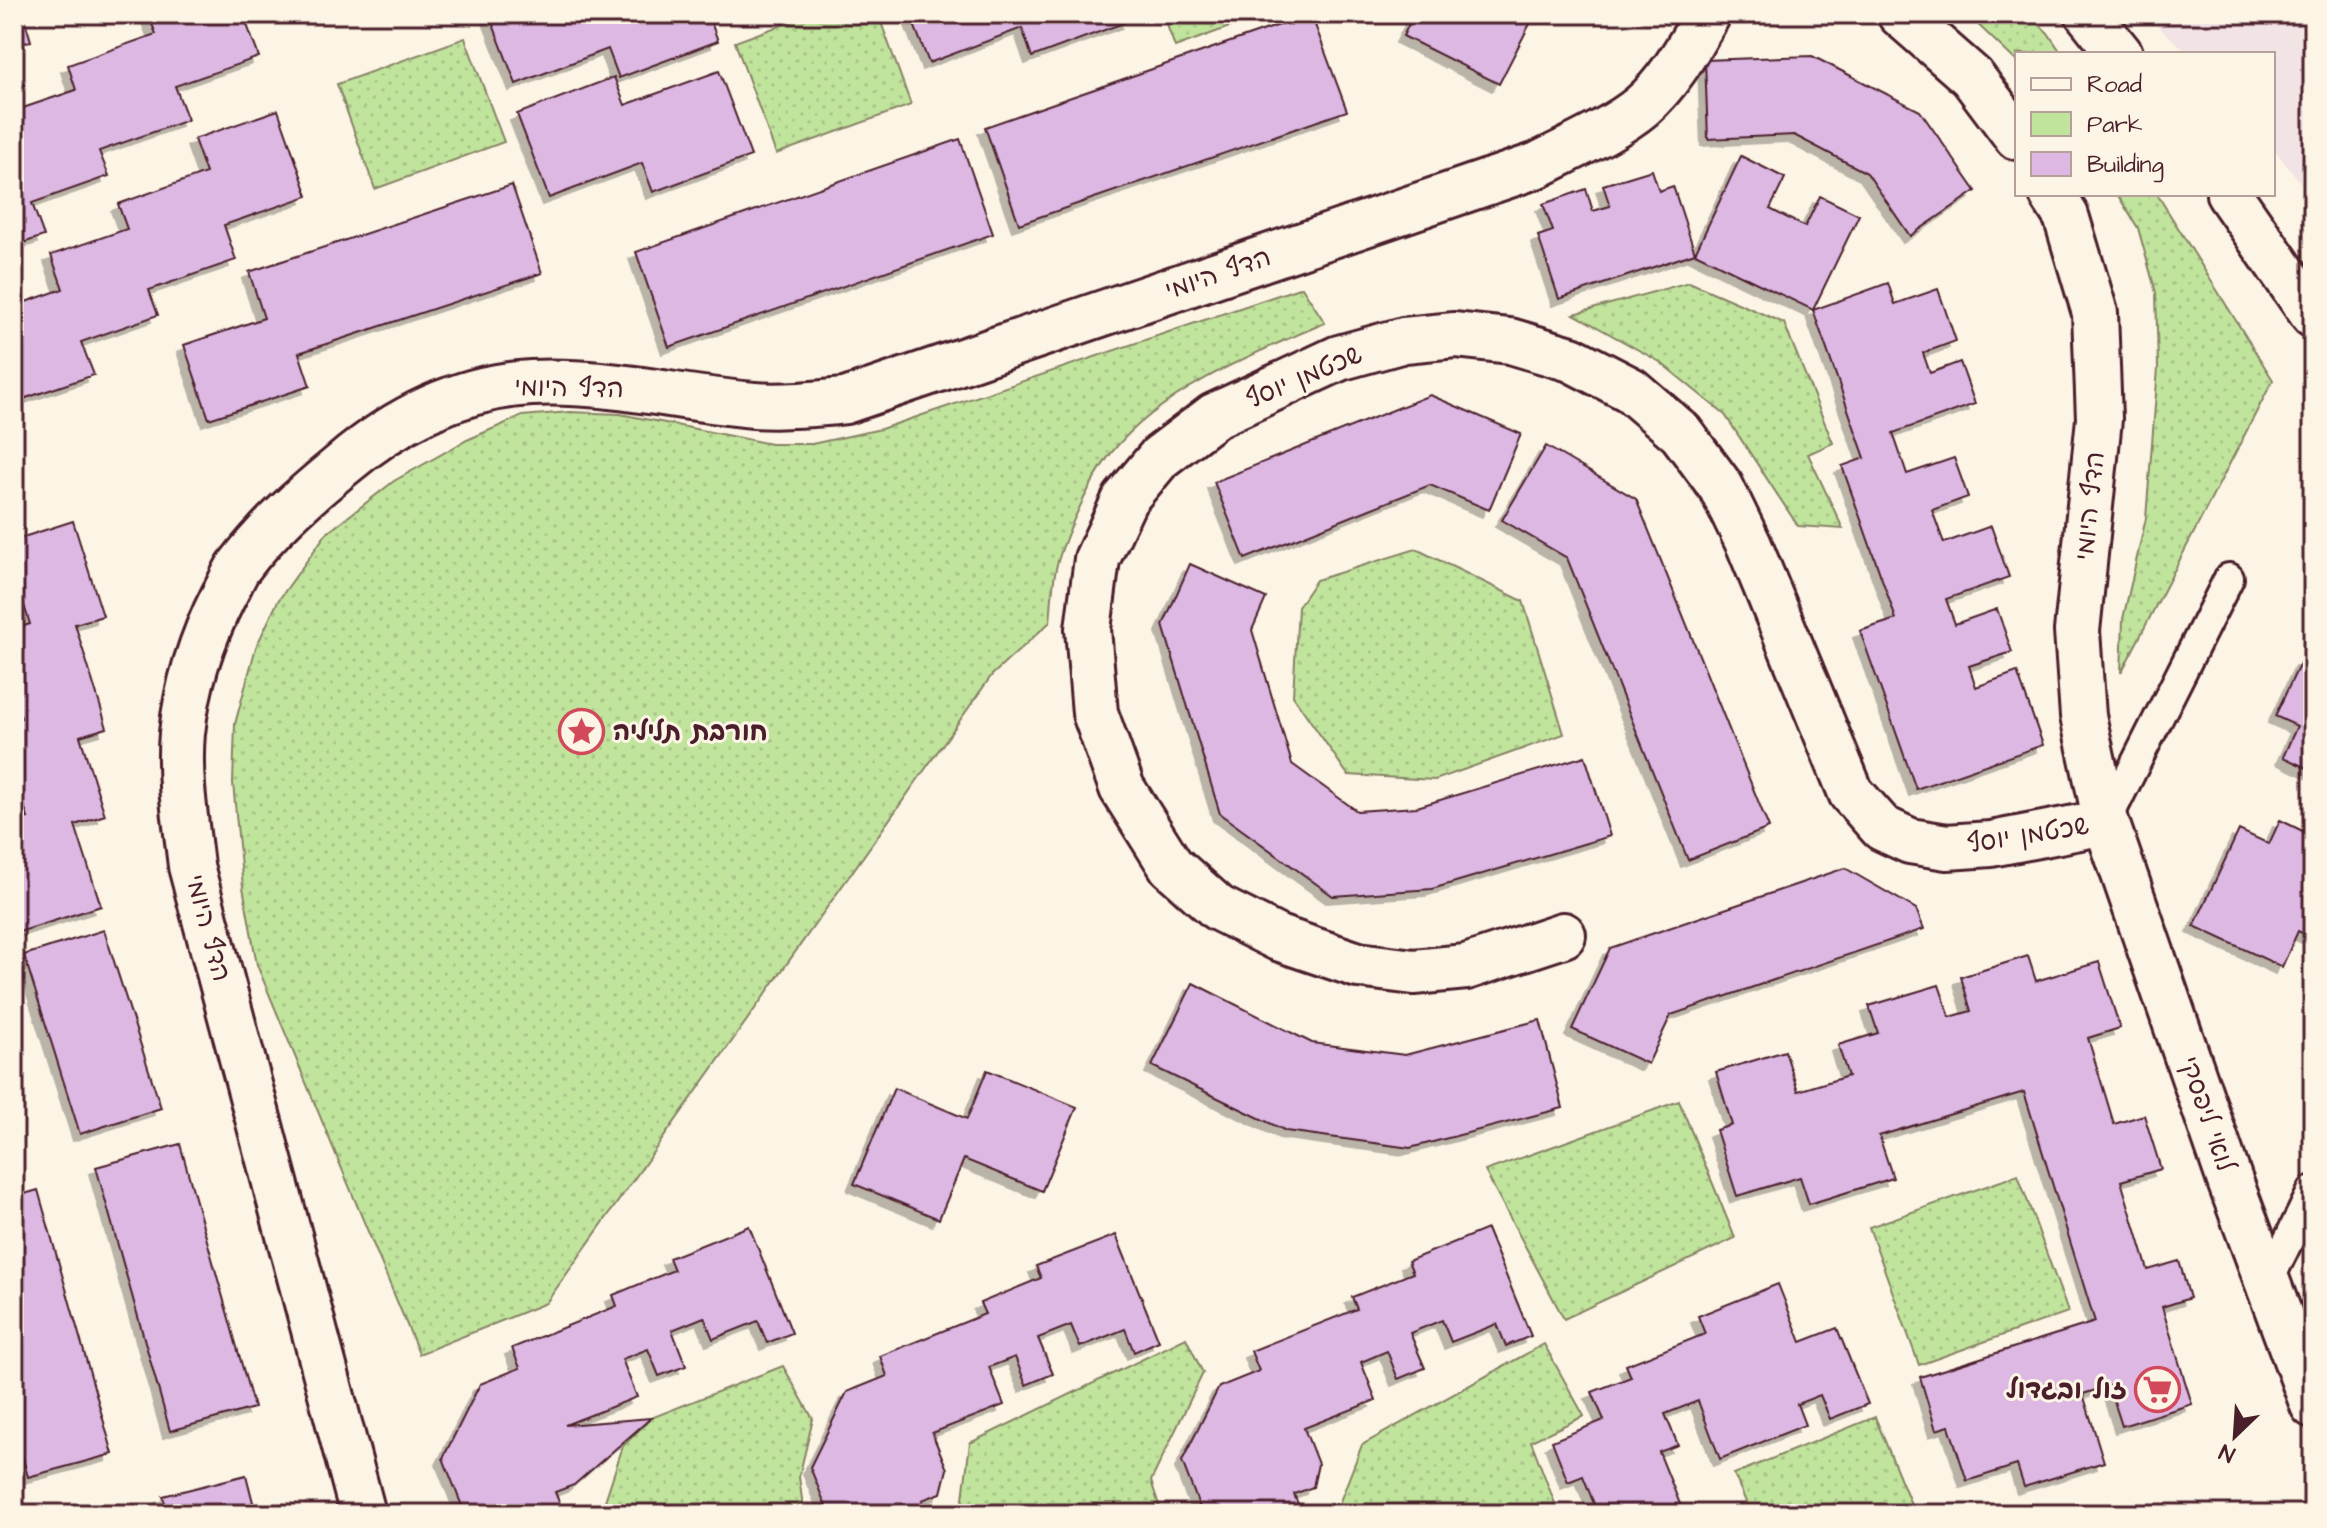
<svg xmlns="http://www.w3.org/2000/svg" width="2327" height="1528" font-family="'Architects Daughter','Playpen Sans Hebrew',sans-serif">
<defs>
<pattern id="green-dots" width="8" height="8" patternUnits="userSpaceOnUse" patternTransform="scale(2)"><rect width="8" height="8" fill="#c1e49d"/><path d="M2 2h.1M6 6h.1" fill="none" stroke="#a7c387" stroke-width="1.8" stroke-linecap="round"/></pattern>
<filter id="shadow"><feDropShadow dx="-7" dy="7" stdDeviation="0" flood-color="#0004"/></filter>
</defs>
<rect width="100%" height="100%" fill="#fcf5e5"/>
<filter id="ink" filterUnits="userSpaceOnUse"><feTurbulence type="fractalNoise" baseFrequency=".0125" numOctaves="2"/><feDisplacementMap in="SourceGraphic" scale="16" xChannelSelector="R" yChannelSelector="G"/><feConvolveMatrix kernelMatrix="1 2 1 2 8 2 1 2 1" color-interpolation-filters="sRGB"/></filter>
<g filter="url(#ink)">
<path fill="#f2e3e4" d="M2144,14H2313V199L2273,148V54H2189Z"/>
<g fill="url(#green-dots)" stroke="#868264" stroke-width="2">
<path d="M812,14H878L911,105L776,154L735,42Z"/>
<path d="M1163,14H1265L1175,47Z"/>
<path d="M1967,14H2028L2048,33L2062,54H2017V62Z"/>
<path d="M465,38L504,142L375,189L337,84Z"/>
<path d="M2117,194H2157L2273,380L2121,673L2123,619L2146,518L2158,368L2156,293L2138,228Z"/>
<path d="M1689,282L1784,323L1833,443L1808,454L1843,529L1798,526L1725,415L1660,362L1574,314Z"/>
<path d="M1302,287L1325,323C1254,353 1162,390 1112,452C1092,477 1067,531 1058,561C1052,580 1052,603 1050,622L992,675L546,1303L419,1354L257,965L243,887L233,783L235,724L256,647L278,601L326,534L394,481L467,440L522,416L570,412L620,414L771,444H812L881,429Z"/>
<path d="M1416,549L1523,601L1564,734L1435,780L1348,775L1293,696L1298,607L1316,580Z"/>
<path d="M1679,1101L1735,1238L1564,1319L1485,1171Z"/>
<path d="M2018,1175L2068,1312L1919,1365L1869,1227Z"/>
<path d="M1186,1338L1203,1373L1151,1481L1162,1514H961L970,1443Z"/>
<path d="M1544,1344L1584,1416L1531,1441L1559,1514H1342L1339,1504L1362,1445Z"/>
<path d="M783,1366L813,1419L799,1477L804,1514H608L605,1501L623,1446L651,1418Z"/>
<path d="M1875,1417L1915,1514H1751L1734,1474Z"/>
</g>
<g fill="#dcb8e3" stroke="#4a1f2b" stroke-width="2" filter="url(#shadow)">
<path d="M14,14H23L31,41L14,46Z"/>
<path d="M148,14H243L259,57L175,86L188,120L99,151L109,176L32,203L44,236L14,246V111L76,90L68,65L156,34Z"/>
<path d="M489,14H708L718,41L619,78L608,49L516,84Z"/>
<path d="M910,14H1127L1129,21L1032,57L1022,28L929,63Z"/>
<path d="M1311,14L1347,111L1019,224L985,127Z"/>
<path d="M1414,14H1535L1499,84L1403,36Z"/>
<path d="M1812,56L1920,111L1976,191L1910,236L1867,173L1794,135L1708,139L1705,60Z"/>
<path d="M719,71L751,156L653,192L642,163L549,198L517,114L614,77L625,105Z"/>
<path d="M278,110L308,196L224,225L236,260L149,290L158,315L81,342L94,375L14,402V306L63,289L51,255L127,229L118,204L206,173L194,139Z"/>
<path d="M960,139L993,234L669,347L636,252Z"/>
<path d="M1741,156L1785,178L1770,209L1805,227L1820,196L1859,215L1813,310L1695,253Z"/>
<path d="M1652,170L1659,191L1673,186L1695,253L1559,299L1538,236L1553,231L1543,204L1586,189L1593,211L1610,206L1603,185Z"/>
<path d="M512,185L542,273L299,353L310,386L209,419L184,345L264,318L249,272Z"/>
<path d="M1888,283L1895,304L1938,289L1956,341L1923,353L1930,373L1960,362L1975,404L1893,433L1907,474L1954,458L1968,497L1932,510L1944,543L1991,526L2009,577L1946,599L1955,624L1997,609L2012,652L1969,666L1976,687L2017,672L2043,745L1916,789L1860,631L1896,619L1842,466L1865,458L1813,310Z"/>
<path d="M1430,395L1521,434L1489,510L1430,485L1245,559L1214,482Z"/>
<path d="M1546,446L1636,499L1769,828L1688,860L1567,558L1502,520Z"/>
<path d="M73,521L103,616L75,624L107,728L80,736L105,815L75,825L101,906L19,932L14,915V822L28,818L14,775V720L21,718L14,695V629L30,624L14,574V540Z"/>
<path d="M1190,564L1266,598L1252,630L1292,764L1357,811L1417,807L1585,756L1610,836L1432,889L1333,896L1220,814L1163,625Z"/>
<path d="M2302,659L2313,664V771L2283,757L2297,726L2275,716Z"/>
<path d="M2280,820L2313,836V938L2298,931L2282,967L2194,926L2239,830L2269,844Z"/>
<path d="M1845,868L1916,909L1924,929L1671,1015L1648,1064L1572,1029L1610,948Z"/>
<path d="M104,930L161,1108L80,1134L24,955Z"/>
<path d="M2028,956L2036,981L2099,962L2120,1028L2088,1038L2114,1124L2144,1115L2161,1169L2121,1181L2148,1270L2179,1261L2190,1298L2162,1307L2192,1404L2122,1426L2109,1386L2083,1394L2104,1462L2024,1487L2017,1465L1967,1481L1949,1426L1936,1430L1920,1377L2095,1322L2024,1092L1879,1136L1893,1178L1809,1204L1800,1177L1737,1196L1716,1130L1732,1125L1716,1072L1785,1051L1798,1091L1848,1076L1838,1045L1878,1033L1869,1006L1939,985L1950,1017L1971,1011L1961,977Z"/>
<path d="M1193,983L1312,1043L1405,1055L1540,1020L1563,1108L1410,1148L1286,1131L1152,1066Z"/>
<path d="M987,1070L1077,1107L1042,1191L964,1159L939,1219L854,1184L894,1088L967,1119Z"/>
<path d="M180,1144L254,1408L170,1431L96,1167Z"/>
<path d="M38,1190L113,1454L28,1477L14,1426V1197Z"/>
<path d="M749,1226L792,1333L767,1343L758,1321L713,1339L704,1317L672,1330L686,1366L659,1376L648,1349L622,1359L637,1397L565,1425L651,1418L574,1485L555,1492L564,1514H479L476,1506L464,1511L443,1458L480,1384L520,1368L512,1348L617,1306L613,1295L674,1270L669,1258Z"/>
<path d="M1487,1229L1531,1336L1506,1346L1497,1324L1451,1342L1442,1320L1410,1333L1425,1368L1398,1379L1387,1351L1361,1362L1376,1400L1304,1428L1318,1464L1313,1487L1294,1494L1302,1514H1217L1215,1509L1202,1513L1182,1461L1219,1387L1259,1371L1251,1351L1357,1309L1352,1297L1413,1273L1408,1261Z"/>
<path d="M1116,1235L1159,1341L1134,1352L1125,1329L1080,1347L1071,1325L1038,1338L1053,1374L1026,1385L1015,1357L989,1367L1004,1405L932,1433L947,1469L941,1493L922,1500L928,1514H829L810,1467L847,1392L887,1376L880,1356L985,1314L980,1303L1041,1278L1036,1266Z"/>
<path d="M1778,1284L1801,1342L1837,1328L1868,1404L1830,1419L1820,1395L1797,1404L1805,1425L1720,1459L1698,1401L1665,1414L1678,1445L1659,1452L1684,1514H1598L1583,1476L1568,1482L1552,1441L1604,1420L1592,1392L1631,1377L1626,1365L1705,1334L1698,1316Z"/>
<path d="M246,1475L256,1514H168L163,1496Z"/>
</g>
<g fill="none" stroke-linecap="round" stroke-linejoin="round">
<defs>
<g id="lane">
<path d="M2106,822L2229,578"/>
<path d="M2268,1282L2313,1190"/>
</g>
<g id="street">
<path d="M1900,14L1972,77L2017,137"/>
<path d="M2052,194L2066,216L2095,313L2099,419L2077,631L2083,716L2106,822L2230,1181L2313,1405"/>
<path d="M1563,935L1466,967L1414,972L1358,965L1278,938L1218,908L1171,866L1122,788L1095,713L1088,629L1097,559L1125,499L1160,457L1214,416L1339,358L1404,340L1455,335L1510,341L1571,359L1631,390L1681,433L1721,487L1749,545L1851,793L1882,828L1910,841L1947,847L1991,844L2106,822"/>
<path d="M363,1514L191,866C186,822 178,777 182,733C187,685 202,638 224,595C229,586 233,576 238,568C267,529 303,497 341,466C395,420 459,387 531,383C606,379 680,399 754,405C784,407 815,404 845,401L1538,165C1569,149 1616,128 1642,106C1671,81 1689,46 1708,14"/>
</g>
<g id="secondary">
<path d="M2088,14L2120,54"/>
<path d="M2229,194L2313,315"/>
</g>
</defs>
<use href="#lane" stroke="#4a1f2b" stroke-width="34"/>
<use href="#street" stroke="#4a1f2b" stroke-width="50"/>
<use href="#secondary" stroke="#4a1f2b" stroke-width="50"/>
<use href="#lane" stroke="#fcf5e5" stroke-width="28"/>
<use href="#street" stroke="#fcf5e5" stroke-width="44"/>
<use href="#secondary" stroke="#fcf5e5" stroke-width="44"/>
</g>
</g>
<defs>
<symbol id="sight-ring" viewBox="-11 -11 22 22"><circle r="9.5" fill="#fcf5e5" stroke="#d1495b" stroke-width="1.5"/><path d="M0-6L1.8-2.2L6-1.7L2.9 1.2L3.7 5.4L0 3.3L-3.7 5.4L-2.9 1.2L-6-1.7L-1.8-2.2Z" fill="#d1495b"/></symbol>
<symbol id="supermarket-ring" viewBox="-11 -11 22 22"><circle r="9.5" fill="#fcf5e5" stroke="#d1495b" stroke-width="1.5"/><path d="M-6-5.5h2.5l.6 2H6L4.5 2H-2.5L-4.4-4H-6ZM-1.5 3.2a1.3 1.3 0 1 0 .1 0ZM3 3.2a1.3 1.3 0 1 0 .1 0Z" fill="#d1495b"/></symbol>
</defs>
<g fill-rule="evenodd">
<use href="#sight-ring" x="556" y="706" width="51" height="51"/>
<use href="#supermarket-ring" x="2132" y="1364" width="51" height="51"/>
</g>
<g text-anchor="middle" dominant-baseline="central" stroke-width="6" stroke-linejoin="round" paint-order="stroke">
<g font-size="26" fill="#4a1f2b" stroke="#fcf5e5">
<text transform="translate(1218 274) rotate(-19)">הדף היומי</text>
<text transform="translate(1304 377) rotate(-23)">שכטמן יוסף</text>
<text transform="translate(569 388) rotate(1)">הדף היומי</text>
<text transform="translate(2090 506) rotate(-84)">הדף היומי</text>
<text transform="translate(2028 835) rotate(-9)">שכטמן יוסף</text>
<text transform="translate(208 928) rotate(75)">הדף היומי</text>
<text transform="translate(2207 1114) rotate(71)">לואי ליפסקי</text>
</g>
<g font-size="26" font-weight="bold" fill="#4a1f2b" stroke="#fcf5e5" text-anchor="start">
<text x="613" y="732">חורבת תליליה</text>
<text x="2127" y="1390" text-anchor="end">זול ובגדול</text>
</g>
</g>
<rect width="2327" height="1528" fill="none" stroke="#fcf5e5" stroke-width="48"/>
<rect x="24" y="24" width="2279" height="1480" fill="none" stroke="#4a1f2b" stroke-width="3" filter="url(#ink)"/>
<rect x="2015" y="52" width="260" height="144" fill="#fcf5e5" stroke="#b59f9b" stroke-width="2"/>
<rect x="2031" y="78" width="40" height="12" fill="#fcf5e5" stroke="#b59f9b" stroke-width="2"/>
<text x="2087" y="92" font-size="24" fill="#4a1f2b">Road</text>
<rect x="2031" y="112" width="40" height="24" fill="#c1e49d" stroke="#b59f9b" stroke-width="2"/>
<text x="2087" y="132" font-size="24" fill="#4a1f2b">Park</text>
<rect x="2031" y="152" width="40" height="24" fill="#dcb8e3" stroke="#b59f9b" stroke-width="2"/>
<text x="2087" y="172" font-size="24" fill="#4a1f2b">Building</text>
<g transform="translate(2235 1436) rotate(205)" stroke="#fcf5e5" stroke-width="6" paint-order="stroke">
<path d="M0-6L14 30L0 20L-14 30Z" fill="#4a1f2b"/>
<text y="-12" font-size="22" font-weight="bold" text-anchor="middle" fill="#4a1f2b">N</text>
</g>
</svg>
